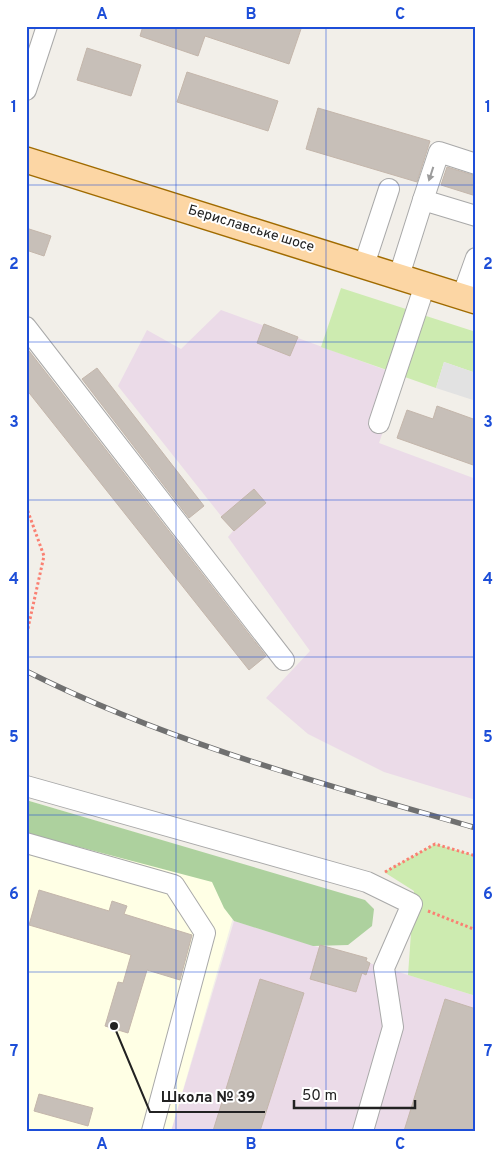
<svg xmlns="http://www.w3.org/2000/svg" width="502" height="1157" font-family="Overpass,sans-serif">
<rect width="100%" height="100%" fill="#f2efe9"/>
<g fill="#ebdbe8">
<path d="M221,310L402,376L379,443L476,479V800L384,772L308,734L266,698L310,651L228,537L233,531L118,386L147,330L181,349Z"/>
<path d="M234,921L476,996V1131H171Z"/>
</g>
<path fill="#ffffe5" d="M26,800L248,866L171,1131H26Z"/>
<g fill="#cdebb0">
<path d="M341,288L406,309L387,370L321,347Z"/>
<path d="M423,315L476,332V373L444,362L436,388L402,376Z"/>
<path d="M435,844L476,856V996L408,975L414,891L384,872Z"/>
</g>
<path fill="#add19e" d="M26,800L365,900L374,909L372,926L348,945L313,946L234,921L224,908L212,882L26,833Z"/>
<path fill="#e2e2e2" d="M444,362L476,373V401L436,388Z"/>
<g fill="#c7bfb8" stroke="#c4b6ab">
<path d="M143,26H302L289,64L205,36L198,56L140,36Z"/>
<path d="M87,48L141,65L131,96L77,80Z"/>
<path d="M187,72L278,101L268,131L177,102Z"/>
<path d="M318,108L430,141L417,182L306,149Z"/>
<path d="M447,167L476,176V196L441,185Z"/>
<path d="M26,228L51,236L44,256L26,250Z"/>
<path d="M264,324L298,337L290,356L257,343Z"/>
<path d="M26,347L266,656L249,670L26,389Z"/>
<path d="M97,368L204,506L189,518L82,379Z"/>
<path d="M437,406L476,420V466L397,438L407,410L433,419Z"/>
<path d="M254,489L266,503L234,531L221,517Z"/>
<path d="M39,890L109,911L112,901L127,906L124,914L192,935L180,980L147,970L128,1033L105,1026L118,982L123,983L131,955L29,925Z"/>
<path d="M320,945L367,958L366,961L370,963L366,975L362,973L356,992L310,979Z"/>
<path d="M260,979L304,993L260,1131H213Z"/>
<path d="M445,999L476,1009V1119L472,1131H404Z"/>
<path d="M39,1094L93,1108L88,1126L34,1111Z"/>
</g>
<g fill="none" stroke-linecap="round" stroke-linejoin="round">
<defs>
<g id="minor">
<path d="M26,90L47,26"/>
<path d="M423,200L439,152L476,164"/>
<path d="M364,265L389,189"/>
<path d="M399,276L423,200L476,216"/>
<path d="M462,297L476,258"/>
<path d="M26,327L284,660"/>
<path d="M379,423L425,285"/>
<path d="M26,786L367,882L412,904L384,968L393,1027L363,1131"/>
<path d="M26,843L174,885L205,933L152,1131"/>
</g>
<path id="major" d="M26,160L476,301"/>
</defs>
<use href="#minor" stroke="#a9a9a9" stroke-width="22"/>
<use href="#major" stroke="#a06b00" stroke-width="28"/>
<g stroke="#fa8072" stroke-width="3" stroke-dasharray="2.5 2.5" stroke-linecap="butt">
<path d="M26,506L44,556L26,637"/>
<path d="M385,872L435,844L476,856"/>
<path d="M428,911L476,930"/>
</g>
<use href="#minor" stroke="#fff" stroke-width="20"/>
<use href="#major" stroke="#fcd6a4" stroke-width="25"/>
<defs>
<path id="rail" d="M26,671C169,743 323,784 476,828"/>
</defs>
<use href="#rail" stroke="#707070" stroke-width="5.5"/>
<use href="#rail" stroke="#fff" stroke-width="4" stroke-dasharray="11" stroke-linecap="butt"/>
</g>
<defs><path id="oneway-solid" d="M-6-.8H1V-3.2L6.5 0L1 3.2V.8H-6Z" transform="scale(1.25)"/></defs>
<use fill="#9c9c9c" href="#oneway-solid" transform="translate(431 174) rotate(108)"/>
<path fill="none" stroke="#1d4ed8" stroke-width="1" stroke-opacity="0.55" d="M176,26V1131M326,26V1131M26,185H476M26,342H476M26,500H476M26,657H476M26,815H476M26,972H476"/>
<g text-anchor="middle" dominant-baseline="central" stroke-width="4" stroke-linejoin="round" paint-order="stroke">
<g font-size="14" fill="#222" stroke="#fff">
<text transform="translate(251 229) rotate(17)">Бериславське шосе</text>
</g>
</g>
<path fill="none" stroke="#222" stroke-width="2" d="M114 1026L150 1112H265"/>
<circle fill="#222" stroke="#fff" stroke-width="2" cx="114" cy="1026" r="5"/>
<g font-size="15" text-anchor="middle" font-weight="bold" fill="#222" stroke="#fff" stroke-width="4" stroke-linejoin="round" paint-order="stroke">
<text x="208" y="1102">Школа № 39</text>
</g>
<rect width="502" height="1157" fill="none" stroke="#ffffff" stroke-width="55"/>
<path d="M294 1100v8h121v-8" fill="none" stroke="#222222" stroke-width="2.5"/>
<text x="302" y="1100" font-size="15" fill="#222222" stroke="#ffffff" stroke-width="4" paint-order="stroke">50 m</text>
<rect x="28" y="28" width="446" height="1102" fill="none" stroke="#1d4ed8" stroke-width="2"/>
<g font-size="16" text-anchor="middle" font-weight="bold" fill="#1d4ed8">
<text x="102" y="19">A</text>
<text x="251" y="19">B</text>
<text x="400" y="19">C</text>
<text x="14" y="112">1</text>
<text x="488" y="112">1</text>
<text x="14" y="269">2</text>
<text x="488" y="269">2</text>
<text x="14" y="427">3</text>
<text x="488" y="427">3</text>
<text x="14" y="584">4</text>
<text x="488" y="584">4</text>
<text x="14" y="742">5</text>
<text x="488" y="742">5</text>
<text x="14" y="899">6</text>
<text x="488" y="899">6</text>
<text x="14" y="1056">7</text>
<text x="488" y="1056">7</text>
<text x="102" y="1149">A</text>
<text x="251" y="1149">B</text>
<text x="400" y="1149">C</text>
</g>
</svg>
